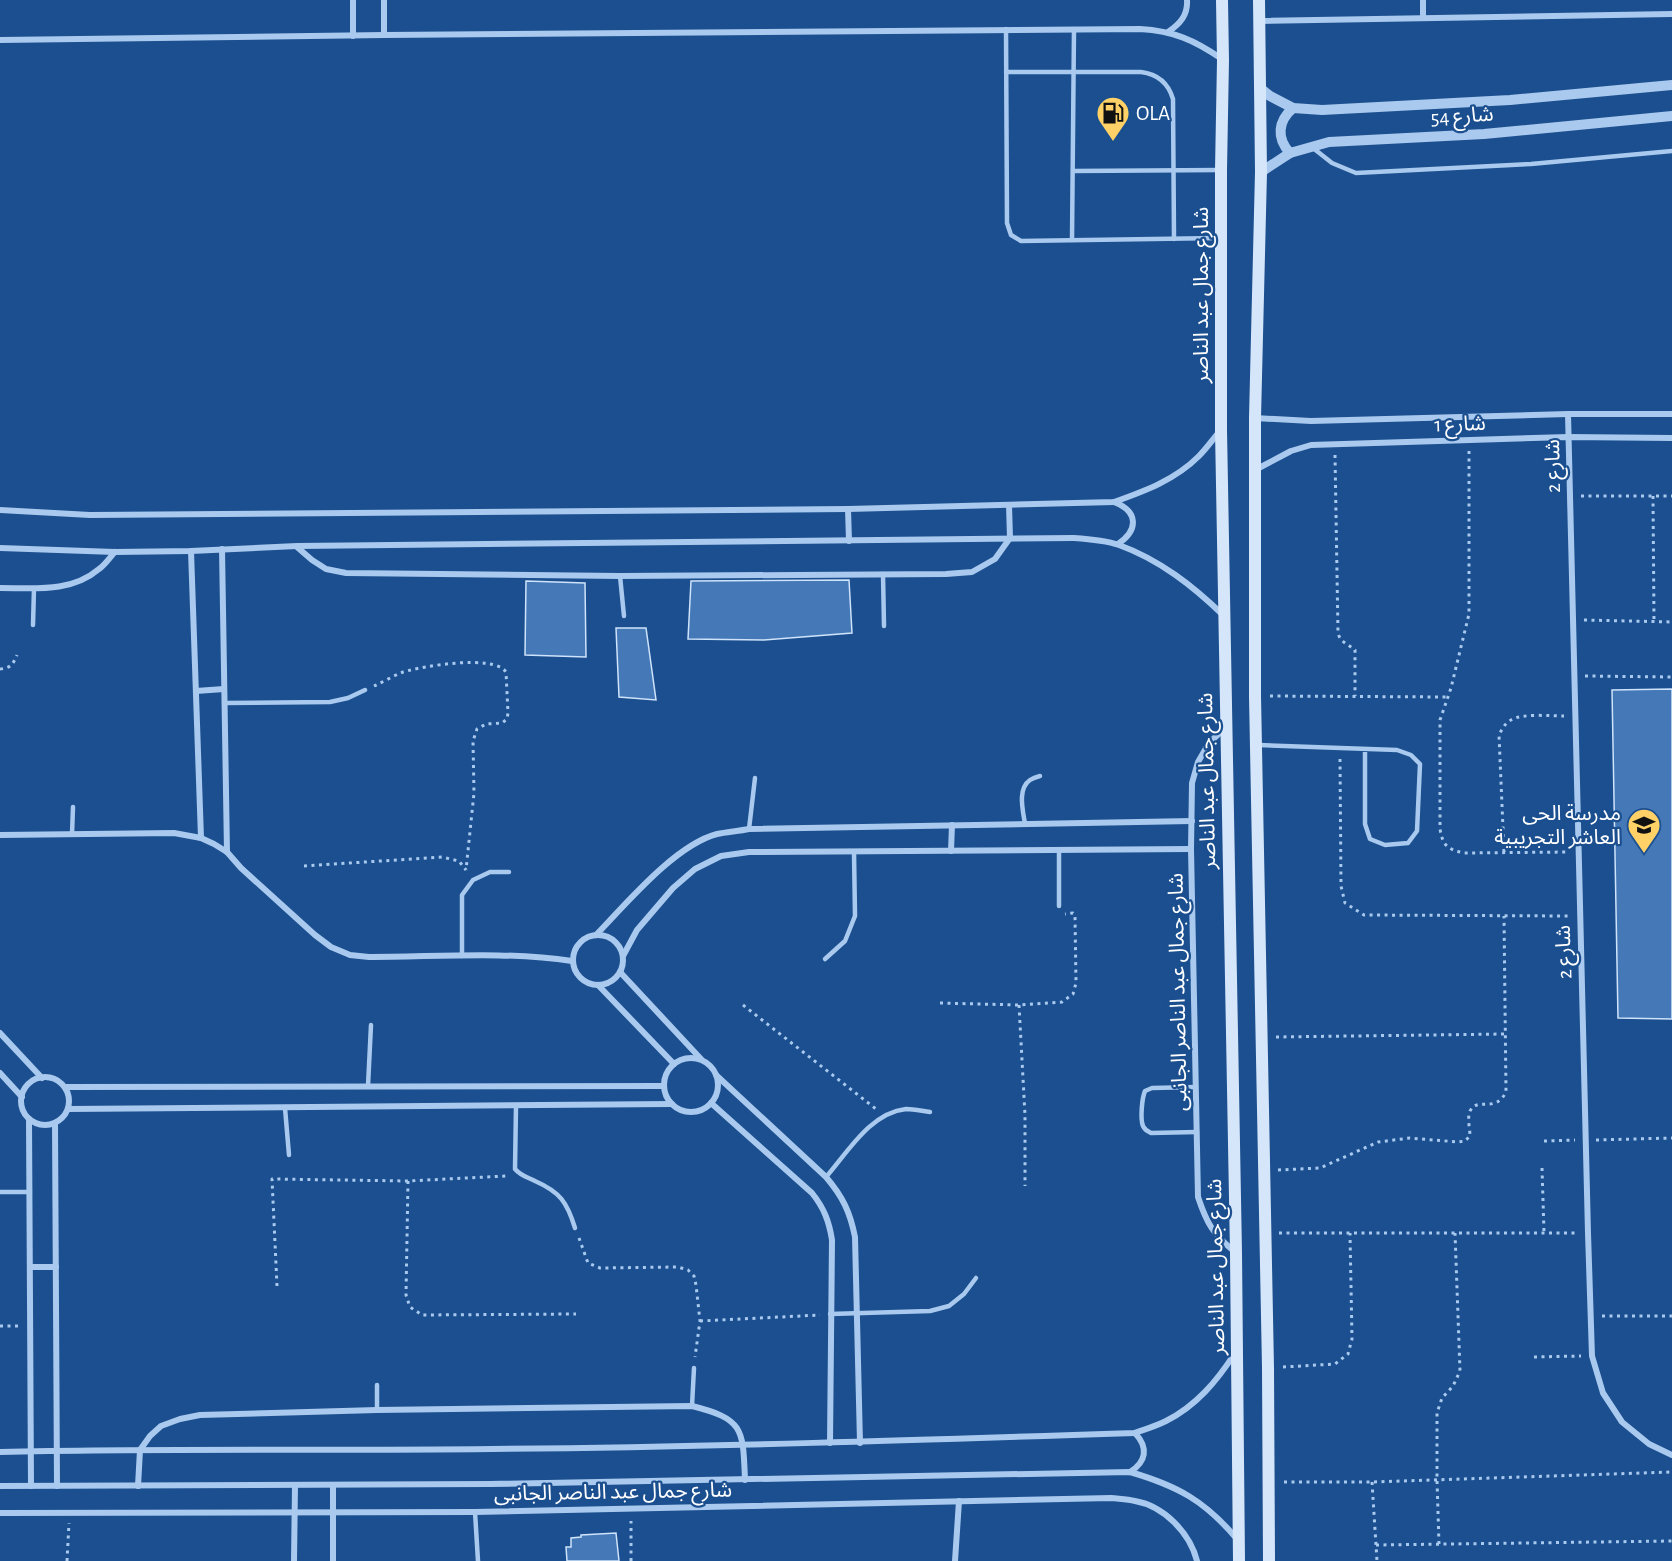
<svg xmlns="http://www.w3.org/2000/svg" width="1672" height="1561" font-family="'Alegreya Sans','Noto Sans Arabic',sans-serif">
<rect width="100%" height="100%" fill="#1b4f8f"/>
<g fill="#4478b7" stroke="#cfe3fa" stroke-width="1.5">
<path d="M849,580L852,633L764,640L688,639L691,581Z"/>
<path d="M526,581L585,583L586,657L525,655Z"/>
<path d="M616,628H646L656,700L619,697Z"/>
<path d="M1672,689V1019L1618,1018L1612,690Z"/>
<path d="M616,1533L619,1561H567L566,1547H571V1538L581,1537V1535Z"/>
</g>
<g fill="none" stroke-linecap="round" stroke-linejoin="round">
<g stroke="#a9c9ee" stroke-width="3" stroke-dasharray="3 4.5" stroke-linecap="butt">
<path d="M1469,451V614L1451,688L1440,720V829C1443,846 1447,849 1464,853L1568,852"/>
<path d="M1335,455L1338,633C1340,642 1348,644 1355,650V696"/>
<path d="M1581,496H1672"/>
<path d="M1653,496L1654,622"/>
<path d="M1584,620L1672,622"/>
<path d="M0,669C11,668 13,664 17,655"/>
<path d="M1585,676L1672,677"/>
<path d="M374,686C383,682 393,676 403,672C423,666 494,654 506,672L508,713L507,719L502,723L486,724L477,729L473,741L474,793L466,870"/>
<path d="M1270,696L1448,697"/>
<path d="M1340,759L1341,886L1345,903L1364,915L1568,916"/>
<path d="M1504,852L1499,735C1502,729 1505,723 1511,720C1522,713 1551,716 1564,716"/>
<path d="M304,866L442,857L459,861L466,870"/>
<path d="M940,1003L1019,1005L1062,1002L1073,994L1076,983L1075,916L1073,913L1065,914"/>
<path d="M743,1005L876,1109"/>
<path d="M1019,1005L1025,1115V1186"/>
<path d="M1276,1037L1505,1034"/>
<path d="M1596,1140L1672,1138"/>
<path d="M1544,1141L1575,1140"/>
<path d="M1542,1168L1544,1232"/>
<path d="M1278,1170L1320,1168L1378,1142L1410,1138L1458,1142L1465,1141L1470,1136C1470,1129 1467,1118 1470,1111C1478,1096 1495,1114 1506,1092L1504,916"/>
<path d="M408,1181L406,1295L410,1307L422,1315L576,1314"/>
<path d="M1279,1233H1576"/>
<path d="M579,1238L588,1263L600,1268L678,1267L688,1270L694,1276L696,1285L700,1321L695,1357"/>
<path d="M277,1286L272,1179L408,1181L506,1176"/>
<path d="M1602,1316H1672"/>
<path d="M700,1321L820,1315"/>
<path d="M0,1326H19"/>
<path d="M1534,1357L1581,1356"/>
<path d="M1283,1367L1335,1364L1348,1354L1352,1339L1350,1233"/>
<path d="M1284,1482H1372L1672,1472"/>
<path d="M1372,1482L1377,1561"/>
<path d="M1439,1544L1437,1480V1413L1442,1398L1453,1386L1460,1371L1455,1233"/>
<path d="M1376,1545L1672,1541"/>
<path d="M67,1561L69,1523"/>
<path d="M631,1561V1521"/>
</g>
<g stroke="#a9c9ee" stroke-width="4.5">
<path d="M1006,29L1007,223L1011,235L1021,241L1219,238"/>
<path d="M1006,72H1141C1157,74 1168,82 1173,99L1174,239"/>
<path d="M1313,148L1332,163L1356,173L1531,164L1672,151"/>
<path d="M1073,171L1220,170"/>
<path d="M1072,240L1074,29"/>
<path d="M883,574L884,626"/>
<path d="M620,576L624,616"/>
<path d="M33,625L34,588"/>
<path d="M224,703L330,702L348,698L365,690"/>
<path d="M1259,745L1397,750L1411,755L1420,764L1417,831L1408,843L1385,845L1370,839L1365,824V749"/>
<path d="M1025,824C1023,811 1017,789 1030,780C1033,778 1036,777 1040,776"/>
<path d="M749,829L755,778"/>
<path d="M72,834L73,807"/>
<path d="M1059,906V850"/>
<path d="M462,956V895L473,880L490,872H509"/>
<path d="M825,959L845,941L855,916L854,852"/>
<path d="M368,1086L371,1025"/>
<path d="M1196,1087L1152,1088L1145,1091C1142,1098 1140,1119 1143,1126C1145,1130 1147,1131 1151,1133L1197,1132"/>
<path d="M516,1106L515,1169C521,1176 527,1177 535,1181C560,1192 567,1202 575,1228"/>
<path d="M285,1108L289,1155"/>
<path d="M826,1177C848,1152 870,1113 906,1109C914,1109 922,1111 930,1112"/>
<path d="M0,1192H30"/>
<path d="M830,1314L930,1311L949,1306L964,1294L976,1278"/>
<path d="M692,1406L694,1368"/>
<path d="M377,1410V1385"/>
<path d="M475,1512L478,1561"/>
</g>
<g stroke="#a9c9ee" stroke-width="6">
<path d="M1423,0V18"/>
<path d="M1259,21L1672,14"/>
<path d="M1168,32C1180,24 1188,15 1187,0"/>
<path d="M384,35V0"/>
<path d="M353,36V0"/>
<path d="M0,40L384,35L1140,29C1174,31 1194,40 1222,59"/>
<path d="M1568,414L1588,1233L1592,1356L1603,1393L1622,1422L1649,1444L1672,1455"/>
<path d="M1255,418L1311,421L1568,414H1672"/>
<path d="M1255,470L1291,451L1311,445L1568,437L1672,438"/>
<path d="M1114,502C1138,511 1139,530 1118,544"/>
<path d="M848,509L849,541"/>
<path d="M0,510L90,515L848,509L1114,502C1145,491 1175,480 1199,456C1207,448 1213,439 1220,431"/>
<path d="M297,547L312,560L326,569L346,573L620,576L946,574L972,572L995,559L1010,538L1009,505"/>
<path d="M0,548L115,552L191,551L297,546L1073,538C1088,539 1104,540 1119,545C1160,560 1193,586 1223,615"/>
<path d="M222,549L227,852"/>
<path d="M191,551L201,838"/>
<path d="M0,588C34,588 71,593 99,569C105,565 110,557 115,552"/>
<path d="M196,691L224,689"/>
<path d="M1225,728L1209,743L1198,762L1192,783L1191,849L1198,1197C1207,1224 1213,1234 1235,1252"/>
<path d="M0,835L174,833L201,838L214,844L227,852L241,868L315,935L331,947L350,955L369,957C436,957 506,951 572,961"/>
<path d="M951,851L952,825"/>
<circle cx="598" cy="960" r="25"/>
<path d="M596,935C626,904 675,845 717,834C727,832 739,831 749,829L1192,821"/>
<path d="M623,956L637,930L673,888L695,869L721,856L749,852L1191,849"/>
<path d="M620,972L701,1059"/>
<path d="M598,985L674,1064"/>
<path d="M0,1033L42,1078"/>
<circle cx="691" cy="1085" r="27"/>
<path d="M0,1073L22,1097"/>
<path d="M716,1075L826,1177C843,1197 850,1212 855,1237L860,1443"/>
<circle cx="45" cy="1101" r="24"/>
<path d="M65,1087L664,1086"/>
<path d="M711,1103L812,1193C824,1208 829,1221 832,1240L830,1443"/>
<path d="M68,1109L672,1104"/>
<path d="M29,1119L31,1486"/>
<path d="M55,1123L57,1486"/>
<path d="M30,1267H56"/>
<path d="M0,1452C164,1448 327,1451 491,1449C706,1447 921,1440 1135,1433C1146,1429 1156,1426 1166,1421C1196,1406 1217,1381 1235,1353"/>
<path d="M1130,1472C1146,1462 1149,1448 1135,1433"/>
<path d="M0,1486L490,1484L1130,1472C1178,1486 1205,1501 1237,1539"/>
<path d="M138,1486L140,1450L150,1436L161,1426L180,1419L200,1415L377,1410L692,1406C744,1419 743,1429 745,1480"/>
<path d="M0,1513L475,1512L1111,1498C1119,1499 1127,1499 1135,1501C1164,1506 1190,1533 1197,1561"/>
<path d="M294,1561L295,1485"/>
<path d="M333,1561V1486"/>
<path d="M955,1561L959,1501"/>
</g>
<g stroke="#a9c9ee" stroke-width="10">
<path d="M1260,88L1270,96L1293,108L1322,110L1510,100L1672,85"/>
<path d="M1290,153C1276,138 1278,121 1293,108"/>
<path d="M1261,172L1290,153L1329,142L1484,134L1672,116"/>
</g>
<g stroke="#d6e6fa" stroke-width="12">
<path d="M1222,0L1223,60L1221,170V430L1236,1253L1239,1561"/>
<path d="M1259,0L1261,172L1255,418V696L1268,1368L1269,1561"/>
</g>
</g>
<defs>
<symbol id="fuel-pin" viewBox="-11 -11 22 30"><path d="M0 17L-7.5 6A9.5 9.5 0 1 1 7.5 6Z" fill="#ffd166" stroke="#1b4f8f"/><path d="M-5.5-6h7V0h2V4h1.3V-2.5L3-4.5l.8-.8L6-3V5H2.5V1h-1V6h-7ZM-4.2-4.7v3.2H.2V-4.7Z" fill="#111"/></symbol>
<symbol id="school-pin" viewBox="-11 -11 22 30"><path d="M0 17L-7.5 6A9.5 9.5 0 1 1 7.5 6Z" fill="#ffd166" stroke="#1b4f8f"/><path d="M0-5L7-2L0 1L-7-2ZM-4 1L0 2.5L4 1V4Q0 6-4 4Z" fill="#111"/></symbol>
</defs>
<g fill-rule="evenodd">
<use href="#fuel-pin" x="1094" y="94" width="38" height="52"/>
<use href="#school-pin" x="1625" y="806" width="38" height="52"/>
</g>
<g text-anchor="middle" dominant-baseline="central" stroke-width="4.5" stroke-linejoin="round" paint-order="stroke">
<g font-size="21" fill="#fff" stroke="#1b4f8f" text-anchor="start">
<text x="1136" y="113">OLA</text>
<text x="1621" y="813" text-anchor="end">مدرسة الحى<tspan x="1621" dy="24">العاشر التجريبية</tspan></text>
</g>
<g font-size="21" fill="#fff" stroke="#1b4f8f">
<text transform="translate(1462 116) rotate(-4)">شارع 54</text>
<text transform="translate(1201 295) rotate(-90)">شارع جمال عبد الناصر</text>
<text transform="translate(1460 424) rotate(-2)">شارع 1</text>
<text transform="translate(1553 466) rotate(-91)">شارع 2</text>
<text transform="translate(1207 781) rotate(-91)">شارع جمال عبد الناصر</text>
<text transform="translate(1564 952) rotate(-92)">شارع 2</text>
<text transform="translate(1178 992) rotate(-91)">شارع جمال عبد الناصر الجانبى</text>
<text transform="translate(1216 1267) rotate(-91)">شارع جمال عبد الناصر</text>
<text transform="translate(613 1492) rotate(-1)">شارع جمال عبد الناصر الجانبى</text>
</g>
</g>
</svg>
